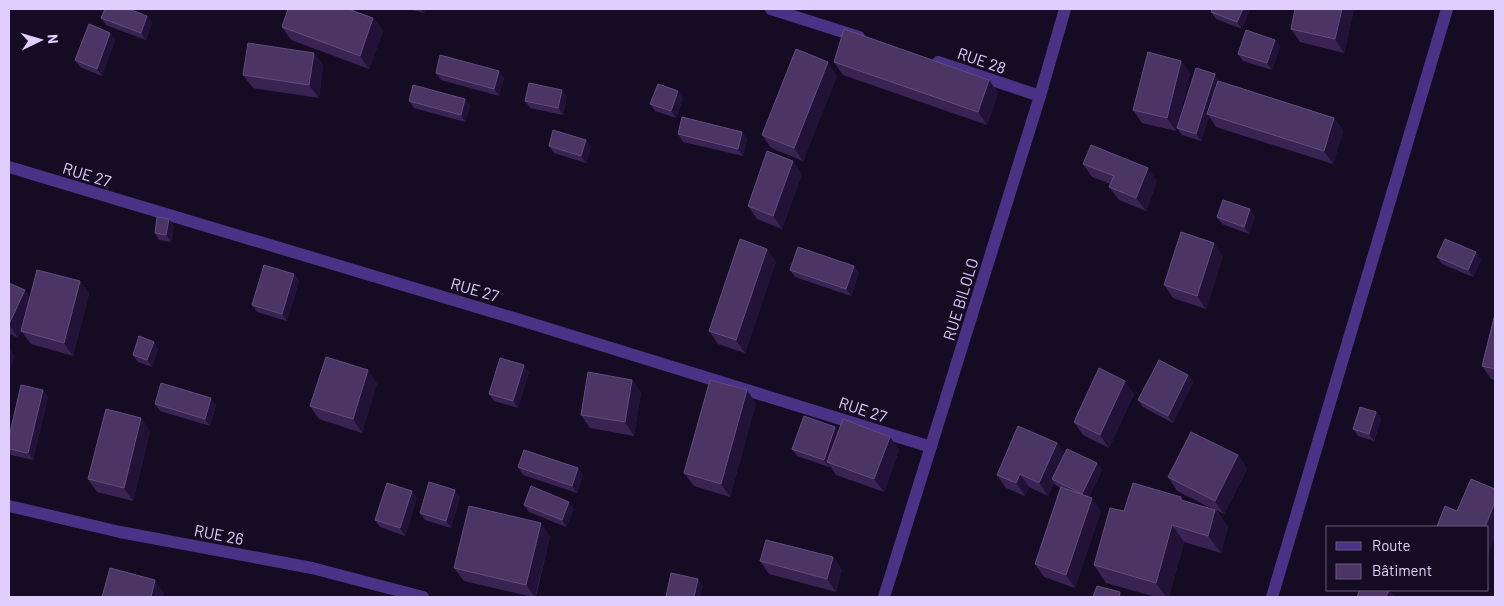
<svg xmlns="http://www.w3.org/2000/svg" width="1504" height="606" font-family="Barlow,sans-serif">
<rect width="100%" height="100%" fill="#150c23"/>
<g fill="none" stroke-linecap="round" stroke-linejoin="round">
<g stroke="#4a3287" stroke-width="12">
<path d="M771,9L859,37"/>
<path d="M938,62L1040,96"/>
<path d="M9,167L517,319L931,447"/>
<path d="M9,506L120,532L312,568L423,597"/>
<path d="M884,597L1040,96L1065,9"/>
<path d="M1272,597L1447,9"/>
</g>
</g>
<g fill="#382353">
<path d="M408,9H426L424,13Z"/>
<path d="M1250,9L1242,29L1216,19L1211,12Z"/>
<path d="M1295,9H1354L1344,53L1300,42L1291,29Z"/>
<path d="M147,16L152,23L146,40L106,25L101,18Z"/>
<path d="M373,18L383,31L369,69L291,40L282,27Z"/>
<path d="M110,33L115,40L102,76L80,67L75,60Z"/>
<path d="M1275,40L1280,47L1272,70L1243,61L1238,54Z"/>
<path d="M314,53L323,66L319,98L253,88L243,75Z"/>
<path d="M1181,61L1190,74L1176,131L1142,123L1133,110Z"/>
<path d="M834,62L989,80L998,93L987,125L843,75Z"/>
<path d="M436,73L504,78L499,96L441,80Z"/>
<path d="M837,76L803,161L771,148L762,135Z"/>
<path d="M1220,81L1334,118L1343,131L1333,164L1216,127L1209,116L1201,141L1182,135L1177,128Z"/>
<path d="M562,90L567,97L563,115L530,108L525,101Z"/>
<path d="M683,98L676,118L655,111L650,104Z"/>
<path d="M465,99L470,106L465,122L414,108L409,101Z"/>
<path d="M742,132L747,139L743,156L683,142L678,134Z"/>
<path d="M549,146L591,147L586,163L554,153Z"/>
<path d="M1083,164L1157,181L1146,211L1119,200L1109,187L1111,184L1092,177Z"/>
<path d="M802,174L782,229L757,219L748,206Z"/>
<path d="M1250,209L1255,217L1249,234L1222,224L1217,217Z"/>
<path d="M174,226L171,242L159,240L155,233Z"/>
<path d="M767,249L776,262L745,353L718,344L709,331Z"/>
<path d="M1223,256L1206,309L1173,298L1164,285Z"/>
<path d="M1437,257L1481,260L1473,277L1442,264Z"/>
<path d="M854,266L859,273L851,296L795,277L790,270Z"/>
<path d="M294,274L299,281L287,321L257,312L252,305Z"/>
<path d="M80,281L89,294L73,356L31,344L21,331L22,329L18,338L9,333V283L30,297Z"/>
<path d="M1495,314V380L1491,379L1482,366Z"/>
<path d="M158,349L152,367L138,362L133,355Z"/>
<path d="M529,372L518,408L494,401L489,394Z"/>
<path d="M1188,375L1193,382L1173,423L1143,407L1138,400Z"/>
<path d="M632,380L641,393L634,436L590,428L581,415Z"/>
<path d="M377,383L362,433L319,419L310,406Z"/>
<path d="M1134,394L1109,448L1083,435L1074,422Z"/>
<path d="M48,397L33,460L11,455L9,452V437Z"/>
<path d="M756,403L730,497L694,486L684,473Z"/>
<path d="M155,404L216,405L210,426L160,411Z"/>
<path d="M1376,412L1381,419L1374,441L1358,436L1353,429Z"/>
<path d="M141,418L150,432L133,501L97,492L88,479Z"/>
<path d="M835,427L838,432L890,437L899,450L884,492L836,475L830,466L829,467L797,456L792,449Z"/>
<path d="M1057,443L1064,453L1097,463L1102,470L1089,497L1101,511L1075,588L1044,577L1035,564L1060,488L1057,486L1054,483L1048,496L1029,487L1025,496L1006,488L997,475Z"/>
<path d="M1238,455L1247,469L1224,514L1216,510L1228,527L1221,553L1184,542L1169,597H1156L1106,583L1094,565L1124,511L1184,501L1213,509L1177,491L1168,477Z"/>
<path d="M518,467L583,475L577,493L523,475Z"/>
<path d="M460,497L451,528L425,520L420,513Z"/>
<path d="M417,498L405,536L380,527L375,520Z"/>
<path d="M524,505L574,509L566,527L529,512Z"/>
<path d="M550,536L536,597H533L464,581L454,568Z"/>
<path d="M833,557L842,570L836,592L769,574L760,561Z"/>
</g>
<g fill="#221238">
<path d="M421,9H426L424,13Z"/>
<path d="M1243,9H1250L1242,29L1237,22Z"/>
<path d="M1342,9H1354L1344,53L1335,39Z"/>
<path d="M147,16L152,23L146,40L141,33Z"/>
<path d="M373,18L383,31L369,69L360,56Z"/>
<path d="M110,33L115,40L102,76L97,69Z"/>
<path d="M1275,40L1280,47L1272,70L1267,63Z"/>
<path d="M314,53L323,66L319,98L309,85Z"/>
<path d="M1181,61L1190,74L1176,131L1167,118Z"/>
<path d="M828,62L837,76L803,161L794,148Z"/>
<path d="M499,71L504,78L499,96L494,89Z"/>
<path d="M1215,74L1220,81L1207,114L1209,116L1201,141L1196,134Z"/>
<path d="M989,80L998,93L987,125L978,112Z"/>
<path d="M562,90L567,97L563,115L558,108Z"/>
<path d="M678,91L683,98L676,118L671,111Z"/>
<path d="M465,99L470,106L465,122L461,115Z"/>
<path d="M1334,118L1343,131L1333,164L1324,151Z"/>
<path d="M742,132L747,139L743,156L738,149Z"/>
<path d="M586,140L591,147L586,163L581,156Z"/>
<path d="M793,161L802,174L782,229L773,216Z"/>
<path d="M1148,168L1157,181L1146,211L1136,198Z"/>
<path d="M1250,209L1255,217L1249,234L1244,227Z"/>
<path d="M169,219L174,226L171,242L166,235Z"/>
<path d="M1214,243L1223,256L1206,309L1197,296Z"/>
<path d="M767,249L776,262L745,353L736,340Z"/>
<path d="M1476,252L1481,260L1473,277L1468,270Z"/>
<path d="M854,266L859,273L851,296L846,289Z"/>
<path d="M294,274L299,281L287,321L282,314Z"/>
<path d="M80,281L89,294L73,356L64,343Z"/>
<path d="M25,290L34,303L18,338L9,324Z"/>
<path d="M154,342L158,349L152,367L147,360Z"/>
<path d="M9,347L15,356L9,373Z"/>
<path d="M524,365L529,372L518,408L513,401Z"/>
<path d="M368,370L377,383L362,433L353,419Z"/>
<path d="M1188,375L1193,382L1173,423L1168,416Z"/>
<path d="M632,380L641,393L634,436L625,422Z"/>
<path d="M1125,381L1134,394L1109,448L1100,435Z"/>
<path d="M43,390L48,397L33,460L28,453Z"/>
<path d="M747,390L756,403L730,497L721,484Z"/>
<path d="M211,398L216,405L210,426L205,419Z"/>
<path d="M1376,412L1381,419L1374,441L1369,434Z"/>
<path d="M141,418L150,432L133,501L124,488Z"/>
<path d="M835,427L840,434L827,462L830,466L829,467L824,460Z"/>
<path d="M890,437L899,450L884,492L874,479Z"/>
<path d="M1057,443L1066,456L1052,479L1054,483L1048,496L1039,483Z"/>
<path d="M1238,455L1247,469L1224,514L1215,501Z"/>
<path d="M1097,463L1102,470L1087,501L1082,494Z"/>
<path d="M578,468L583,475L577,493L572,486Z"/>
<path d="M1020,474L1029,487L1025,496L1016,483Z"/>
<path d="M455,490L460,497L451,528L446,521Z"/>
<path d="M412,491L417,498L405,536L400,528Z"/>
<path d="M1092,498L1101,511L1075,588L1066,575Z"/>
<path d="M569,502L574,509L566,527L562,520Z"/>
<path d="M1495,502V537L1488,556V527H1485Z"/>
<path d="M1215,510L1228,527L1221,553L1208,536Z"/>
<path d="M541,523L550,536L535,597L526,585Z"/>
<path d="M1172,525L1184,542L1169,597H1166L1156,583Z"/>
<path d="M833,557L842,570L836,592L827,579Z"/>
<path d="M698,579L703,586L700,597H694Z"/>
<path d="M155,580L164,593L163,597H151Z"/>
<path d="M1389,590H1390L1394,596V597H1386Z"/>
<path d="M1120,592L1124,597H1119Z"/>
</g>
<g fill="#4a3565" stroke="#614d7e">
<path d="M105,9H129L147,16L141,33L101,18Z"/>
<path d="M288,9H348L373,18L360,56L282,27Z"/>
<path d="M1212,9H1243L1237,22L1211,12Z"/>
<path d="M1295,9H1342L1335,39L1291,29Z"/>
<path d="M89,24L110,33L97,69L75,60Z"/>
<path d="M844,29L989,80L978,112L834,62Z"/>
<path d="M1246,30L1275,40L1267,63L1238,54Z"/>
<path d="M248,43L314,53L309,85L243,75Z"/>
<path d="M796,49L828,62L794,148L762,135Z"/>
<path d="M1148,52L1181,61L1167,118L1133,110Z"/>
<path d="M440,55L499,71L494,89L436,73Z"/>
<path d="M1196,68L1215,74L1196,134L1177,128Z"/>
<path d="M1218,81L1334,118L1324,151L1207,114Z"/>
<path d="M529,83L562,90L558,108L525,101Z"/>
<path d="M658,84L678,91L671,111L650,104Z"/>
<path d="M413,85L465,99L461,115L409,101Z"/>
<path d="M682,117L742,132L738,149L678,134Z"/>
<path d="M553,130L586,140L581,156L549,146Z"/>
<path d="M1091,145L1148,168L1136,198L1109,187L1114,176L1083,164Z"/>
<path d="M767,151L793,161L773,216L748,206Z"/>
<path d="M1223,200L1250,209L1244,227L1217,217Z"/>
<path d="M157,217L169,219L166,235L155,233Z"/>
<path d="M1181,232L1214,243L1197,296L1164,285Z"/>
<path d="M740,239L767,249L736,340L709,331Z"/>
<path d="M1445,239L1476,252L1468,270L1437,257Z"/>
<path d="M798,247L854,266L846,289L790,270Z"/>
<path d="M264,265L294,274L282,314L252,305Z"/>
<path d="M37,270L80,281L64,343L21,331Z"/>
<path d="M9,283L25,290L9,324Z"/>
<path d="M1495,314V369L1482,366Z"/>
<path d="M139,336L154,342L147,360L133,355Z"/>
<path d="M326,357L368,370L353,419L310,406Z"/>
<path d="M500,358L524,365L513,401L489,394Z"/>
<path d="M1159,360L1188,375L1168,416L1138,400Z"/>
<path d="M1099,368L1125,381L1100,435L1074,422Z"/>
<path d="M588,372L632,380L625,422L581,415Z"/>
<path d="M710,380L747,390L721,484L684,473Z"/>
<path d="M161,383L211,398L205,419L155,404Z"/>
<path d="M21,385L43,390L28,453L9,449V437Z"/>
<path d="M1360,407L1376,412L1369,434L1353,429Z"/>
<path d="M106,409L141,418L124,488L88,479Z"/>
<path d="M804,416L835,427L824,460L792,449Z"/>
<path d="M843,419L890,437L874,479L827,462Z"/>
<path d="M1018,426L1057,443L1039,483L1020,474L1016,483L997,475Z"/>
<path d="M1191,432L1238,455L1215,501L1168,477Z"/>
<path d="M1067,449L1097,463L1082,494L1052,479Z"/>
<path d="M524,450L578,468L572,486L518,467Z"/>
<path d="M1471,479L1495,489V502L1485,527H1440L1437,526L1445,506L1457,511Z"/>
<path d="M429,482L455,490L446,521L420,513Z"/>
<path d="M387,483L412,491L400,528L375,520Z"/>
<path d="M1133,483L1181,497V500L1215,510L1208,536L1172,525L1156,583L1094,565L1110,508L1124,511Z"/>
<path d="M531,486L569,502L562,520L524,505Z"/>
<path d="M1061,487L1092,498L1066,575L1035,564Z"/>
<path d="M469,506L541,523L526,585L454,568Z"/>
<path d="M766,540L833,557L827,579L760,561Z"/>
<path d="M110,568L155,580L151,597H102Z"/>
<path d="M671,573L698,579L694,597H666Z"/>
<path d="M1097,586L1120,592L1119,597H1093Z"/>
<path d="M1360,590H1389L1386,597H1357Z"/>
</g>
<g text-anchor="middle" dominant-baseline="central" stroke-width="4.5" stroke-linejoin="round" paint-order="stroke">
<g font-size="16" fill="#e0ceff" stroke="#150c23">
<text transform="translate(982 60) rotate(19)">RUE 28</text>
<text transform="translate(87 174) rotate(17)">RUE 27</text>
<text transform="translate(475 289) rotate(16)">RUE 27</text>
<text transform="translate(960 299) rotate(-73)">RUE BILOLO</text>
<text transform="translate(863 409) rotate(18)">RUE 27</text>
<text transform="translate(219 534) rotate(11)">RUE 26</text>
</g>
</g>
<rect width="1504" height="606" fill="none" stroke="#e0ceff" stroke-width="20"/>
<rect x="1326" y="526" width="162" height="65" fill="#150c23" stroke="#665a7b"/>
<rect x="1336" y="542" width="25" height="8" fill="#4a3287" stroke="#665a7b"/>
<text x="1372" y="551" font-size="15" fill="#e0ceff">Route</text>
<rect x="1336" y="564" width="25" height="15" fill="#4a3565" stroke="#665a7b"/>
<text x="1372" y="576" font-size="15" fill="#e0ceff">Bâtiment</text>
<g transform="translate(40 40) rotate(85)" stroke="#150c23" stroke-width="4" paint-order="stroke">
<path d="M0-4L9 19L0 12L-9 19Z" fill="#e0ceff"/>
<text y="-8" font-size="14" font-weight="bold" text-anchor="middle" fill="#e0ceff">N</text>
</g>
</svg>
